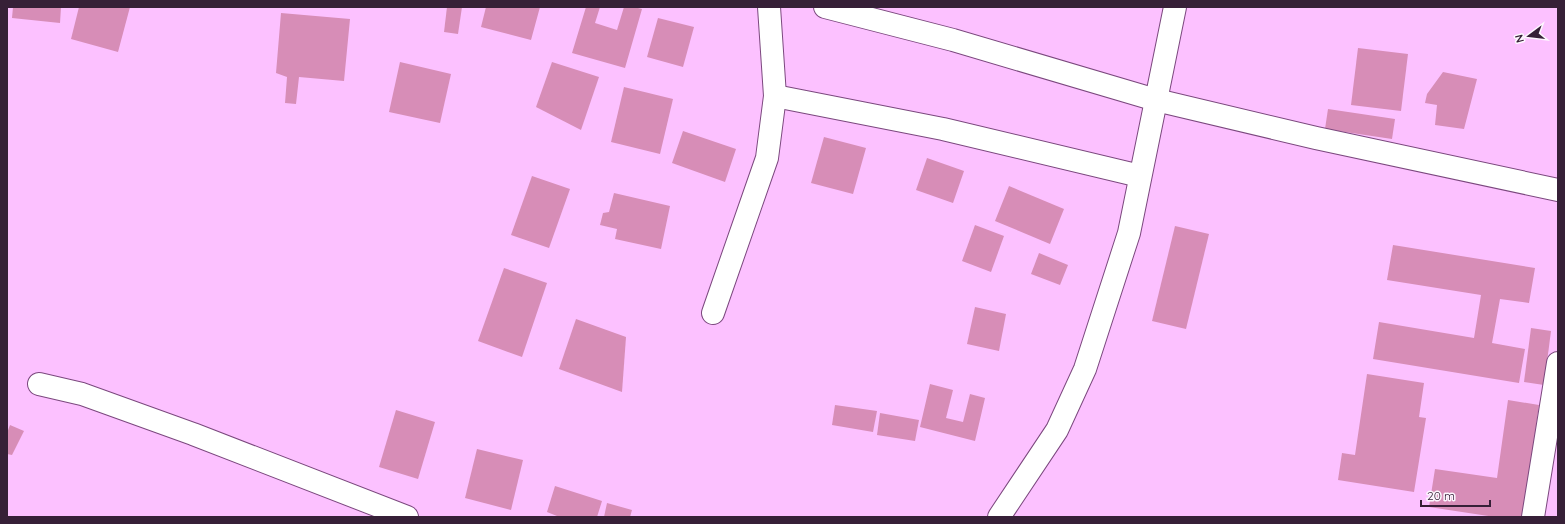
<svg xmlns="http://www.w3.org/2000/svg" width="1565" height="524" font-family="Quicksand,sans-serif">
<rect width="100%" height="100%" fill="#fcc1ff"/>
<g fill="#d78db7">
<path d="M13,7H61L60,23L12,18Z"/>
<path d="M79,7H130L118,52L71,39Z"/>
<path d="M447,7H462L458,34L444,32Z"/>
<path d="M486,7L515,8V7H540L531,40L481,27Z"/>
<path d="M586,7H600L595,23L617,30L624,7H634L642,9L625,68L572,53Z"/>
<path d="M281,13L350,19L344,81L299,77L296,104L285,103L287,77L276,73Z"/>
<path d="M658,18L694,27L683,67L647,57Z"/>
<path d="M1358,48L1408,54L1401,111L1351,105Z"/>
<path d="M400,62L451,74L440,123L389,112Z"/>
<path d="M552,62L599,77L581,130L536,107Z"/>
<path d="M1443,72L1477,79L1464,129L1435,125L1437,105L1425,103L1427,94Z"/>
<path d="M624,87L673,99L660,154L611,142Z"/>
<path d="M1328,109L1395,119L1392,139L1325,129Z"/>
<path d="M683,131L736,149L725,182L672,163Z"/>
<path d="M824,137L866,148L853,194L811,183Z"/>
<path d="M927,158L964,171L953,203L916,190Z"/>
<path d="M532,176L570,189L549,248L511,235Z"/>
<path d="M1009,186L1064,209L1050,244L995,221Z"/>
<path d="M614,193L670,206L661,249L615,239L617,229L600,225L603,213L609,212Z"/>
<path d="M975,225L1004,236L991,272L962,261Z"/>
<path d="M1175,226L1209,234L1186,329L1152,321Z"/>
<path d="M1393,245L1535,268L1529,303L1500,299L1492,343L1525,349L1519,383L1373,359L1379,322L1474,338L1481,295L1387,280Z"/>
<path d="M1039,253L1068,265L1060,285L1031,274Z"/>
<path d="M504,268L547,283L522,357L478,341Z"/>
<path d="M975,307L1006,314L999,351L967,344Z"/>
<path d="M576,319L626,337L622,392L559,369Z"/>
<path d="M1531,328L1551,331L1544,385L1524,382Z"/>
<path d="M1367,374L1424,383L1419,417L1426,418L1414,492L1338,480L1342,453L1355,455Z"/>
<path d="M930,384L953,390L946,418L963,422L970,394L985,398L975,441L920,427Z"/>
<path d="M1508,400L1539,405L1523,517H1495L1429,507L1435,469L1497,478Z"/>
<path d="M835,405L877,411L873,432L832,425Z"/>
<path d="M396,410L435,422L418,479L379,467Z"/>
<path d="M880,413L919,420L915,441L877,435Z"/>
<path d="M10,425L24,431L12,455L7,454V433Z"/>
<path d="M477,449L523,460L511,510L465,498Z"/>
<path d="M555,486L602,501L597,517H556L557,516L547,512Z"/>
<path d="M607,503L632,510L630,517H604Z"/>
</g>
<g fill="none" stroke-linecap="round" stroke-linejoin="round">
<defs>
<g id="minor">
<path d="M825,7L953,40L1156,100L1316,138L1558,190"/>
<path d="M775,96L943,129L1140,176"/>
<path d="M713,313L767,158L775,96L769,7"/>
<path d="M39,384L82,394L193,434L407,517"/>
<path d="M999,517L1057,430L1085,369L1129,233L1175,7"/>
<path d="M1533,517L1558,363"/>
</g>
</defs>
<use href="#minor" stroke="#7b487e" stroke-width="24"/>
<use href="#minor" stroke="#fff" stroke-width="22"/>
</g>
<rect width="1565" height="524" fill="none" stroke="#362037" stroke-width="16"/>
<g transform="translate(1529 36) rotate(255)" stroke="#fdf7fe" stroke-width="3" paint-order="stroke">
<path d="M0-3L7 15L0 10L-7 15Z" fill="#362037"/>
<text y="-6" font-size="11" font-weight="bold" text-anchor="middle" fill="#362037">N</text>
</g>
<path d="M1421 500v6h69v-6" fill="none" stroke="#362037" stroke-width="2"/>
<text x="1427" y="500" font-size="12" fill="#362037" stroke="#fdf7fe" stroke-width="3" paint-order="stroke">20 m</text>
</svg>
